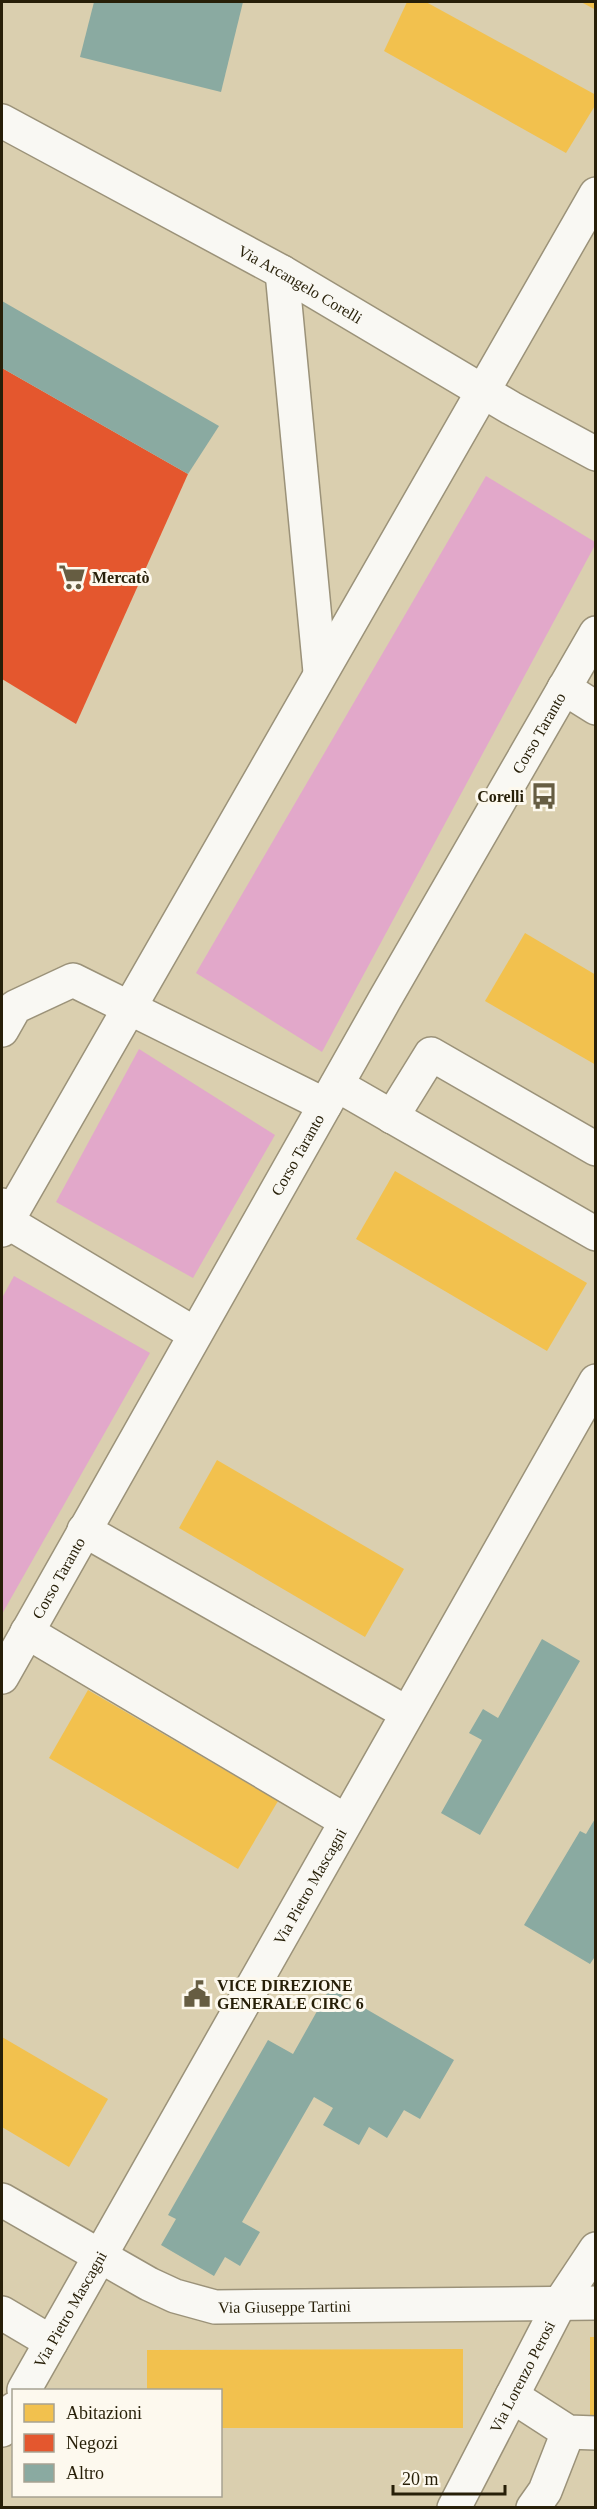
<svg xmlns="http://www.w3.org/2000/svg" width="597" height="2509" font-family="'Times New Roman',serif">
<rect width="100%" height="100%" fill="#dacfaf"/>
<g fill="#e2a8ca">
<path d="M486,476L595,542V545L322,1052L196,973Z"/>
<path d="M139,1049L275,1135L193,1278L56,1202Z"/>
<path d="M14,1276L150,1353L2,1614V1298Z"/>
</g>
<g fill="#f2c14e">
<path d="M407,2H426L596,95V104L566,153L384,51Z"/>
<path d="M581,2H596V10Z"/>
<path d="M525,933L596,975V1065L485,1001Z"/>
<path d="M395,1171L587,1283L547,1351L356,1239Z"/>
<path d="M217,1460L404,1569L365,1637L179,1528Z"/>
<path d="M88,1690L278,1801L238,1869L49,1758Z"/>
<path d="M2,2037L108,2099L69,2167L2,2127Z"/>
<rect x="590" y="2337" width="6" height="78"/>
<path d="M463,2349V2428H220V2390H147V2350Z"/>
</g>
<path fill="#e4572e" d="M2,368L188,474L76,724L2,679Z"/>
<g fill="#8aaaa1">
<path d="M94,2H243L221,92L80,57Z"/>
<path d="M2,301L219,426L188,474L2,368Z"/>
<path d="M542,1639L580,1661L480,1835L441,1813L482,1740L469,1733L483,1709L498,1718Z"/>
<path d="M596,1817V1955L590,1964L524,1925L580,1831L586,1834Z"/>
<path d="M330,1988L454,2060L420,2119L404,2110L387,2138L369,2127L359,2145L323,2125L333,2108L314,2097L242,2222L260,2232L240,2266L225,2257L214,2276L161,2245L176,2219L168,2215L268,2040L293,2054Z"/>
</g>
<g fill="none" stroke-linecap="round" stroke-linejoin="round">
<defs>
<g id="minor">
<path id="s1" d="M2,121L282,272L511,408L596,454"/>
<path d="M282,272L320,672"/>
<path d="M564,688L596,708"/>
<path d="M2,1030L15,1007L73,980L325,1105"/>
<path d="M337,1085L596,1234"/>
<path d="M392,1117L431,1054L596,1149"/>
<path d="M2,1205L6,1221L195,1334"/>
<path d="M2,1230L596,194"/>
<path d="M84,1530L407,1713"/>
<path d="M27,1632L346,1821"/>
<path id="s2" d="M2,1677L385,999L596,633"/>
<path id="s3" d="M2,2200L149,2284L175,2296L215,2307L596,2303"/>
<path d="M2,2313L51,2342"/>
<path id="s4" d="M24,2390L596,1381"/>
<path d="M512,2396L568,2432L596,2433"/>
<path d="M2,2430L14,2409"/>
<path id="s5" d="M454,2508L560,2303L596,2249"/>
<path d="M533,2508L545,2491L568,2432"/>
</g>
</defs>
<use href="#minor" stroke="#9b9279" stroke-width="36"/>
<use href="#minor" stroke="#f9f8f3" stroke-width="33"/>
</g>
<defs>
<symbol id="supermarket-bare" viewBox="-9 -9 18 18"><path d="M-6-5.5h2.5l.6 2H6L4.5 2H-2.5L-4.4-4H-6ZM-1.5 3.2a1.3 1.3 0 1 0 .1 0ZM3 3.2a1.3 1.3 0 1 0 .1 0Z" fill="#665d42" stroke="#fdf9ee" stroke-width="2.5" paint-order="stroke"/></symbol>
<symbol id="bus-bare" viewBox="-9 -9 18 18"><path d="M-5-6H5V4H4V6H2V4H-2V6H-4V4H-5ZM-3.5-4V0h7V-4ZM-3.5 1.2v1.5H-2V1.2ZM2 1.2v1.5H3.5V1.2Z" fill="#665d42" stroke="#fdf9ee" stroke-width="2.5" paint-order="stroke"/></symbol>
<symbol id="civic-bare" viewBox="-9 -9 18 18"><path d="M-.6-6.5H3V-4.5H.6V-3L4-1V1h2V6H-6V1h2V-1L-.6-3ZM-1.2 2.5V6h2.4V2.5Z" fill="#665d42" stroke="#fdf9ee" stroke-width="2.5" paint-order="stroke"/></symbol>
</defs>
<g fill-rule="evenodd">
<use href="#supermarket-bare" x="53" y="558" width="38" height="38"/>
<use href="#bus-bare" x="525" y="777" width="38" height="38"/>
<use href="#civic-bare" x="178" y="1975" width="38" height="38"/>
</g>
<g text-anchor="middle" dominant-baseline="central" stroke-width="6" stroke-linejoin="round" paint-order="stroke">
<g font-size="16" fill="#271f08" stroke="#fdf9ee">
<text stroke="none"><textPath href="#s1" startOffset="340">Via Arcangelo Corelli</textPath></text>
<text stroke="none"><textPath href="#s2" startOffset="1086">Corso Taranto</textPath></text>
<text stroke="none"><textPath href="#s2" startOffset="600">Corso Taranto</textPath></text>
<text stroke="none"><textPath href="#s2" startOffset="114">Corso Taranto</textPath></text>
<text stroke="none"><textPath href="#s4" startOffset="579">Via Pietro Mascagni</textPath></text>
<text stroke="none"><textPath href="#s3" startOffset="309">Via Giuseppe Tartini</textPath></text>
<text stroke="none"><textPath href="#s4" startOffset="93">Via Pietro Mascagni</textPath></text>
<text stroke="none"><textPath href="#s5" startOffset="148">Via Lorenzo Perosi</textPath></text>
</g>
<g font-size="16" font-weight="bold" fill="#271f08" stroke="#fdf9ee" text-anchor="start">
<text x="92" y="577">Mercatò</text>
<text x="524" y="796" text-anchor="end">Corelli</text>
<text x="217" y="1985">VICE DIREZIONE<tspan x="217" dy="18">GENERALE CIRC 6</tspan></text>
</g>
</g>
<rect width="597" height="2509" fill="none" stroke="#271f08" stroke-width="6"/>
<rect x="12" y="2389" width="210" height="108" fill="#fdf9ee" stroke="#a7a292" stroke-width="1.5"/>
<rect x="24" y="2404" width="30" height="18" fill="#f2c14e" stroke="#a7a292" stroke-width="1.5"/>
<text x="66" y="2419" font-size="18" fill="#271f08">Abitazioni</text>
<rect x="24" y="2434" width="30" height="18" fill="#e4572e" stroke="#a7a292" stroke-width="1.5"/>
<text x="66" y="2449" font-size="18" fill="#271f08">Negozi</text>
<rect x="24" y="2464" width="30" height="18" fill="#8aaaa1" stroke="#a7a292" stroke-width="1.5"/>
<text x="66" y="2479" font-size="18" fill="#271f08">Altro</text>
<path d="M393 2485v9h112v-9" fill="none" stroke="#271f08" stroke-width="3"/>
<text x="402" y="2485" font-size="18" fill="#271f08" stroke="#fdf9ee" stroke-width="4.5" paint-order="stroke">20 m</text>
</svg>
